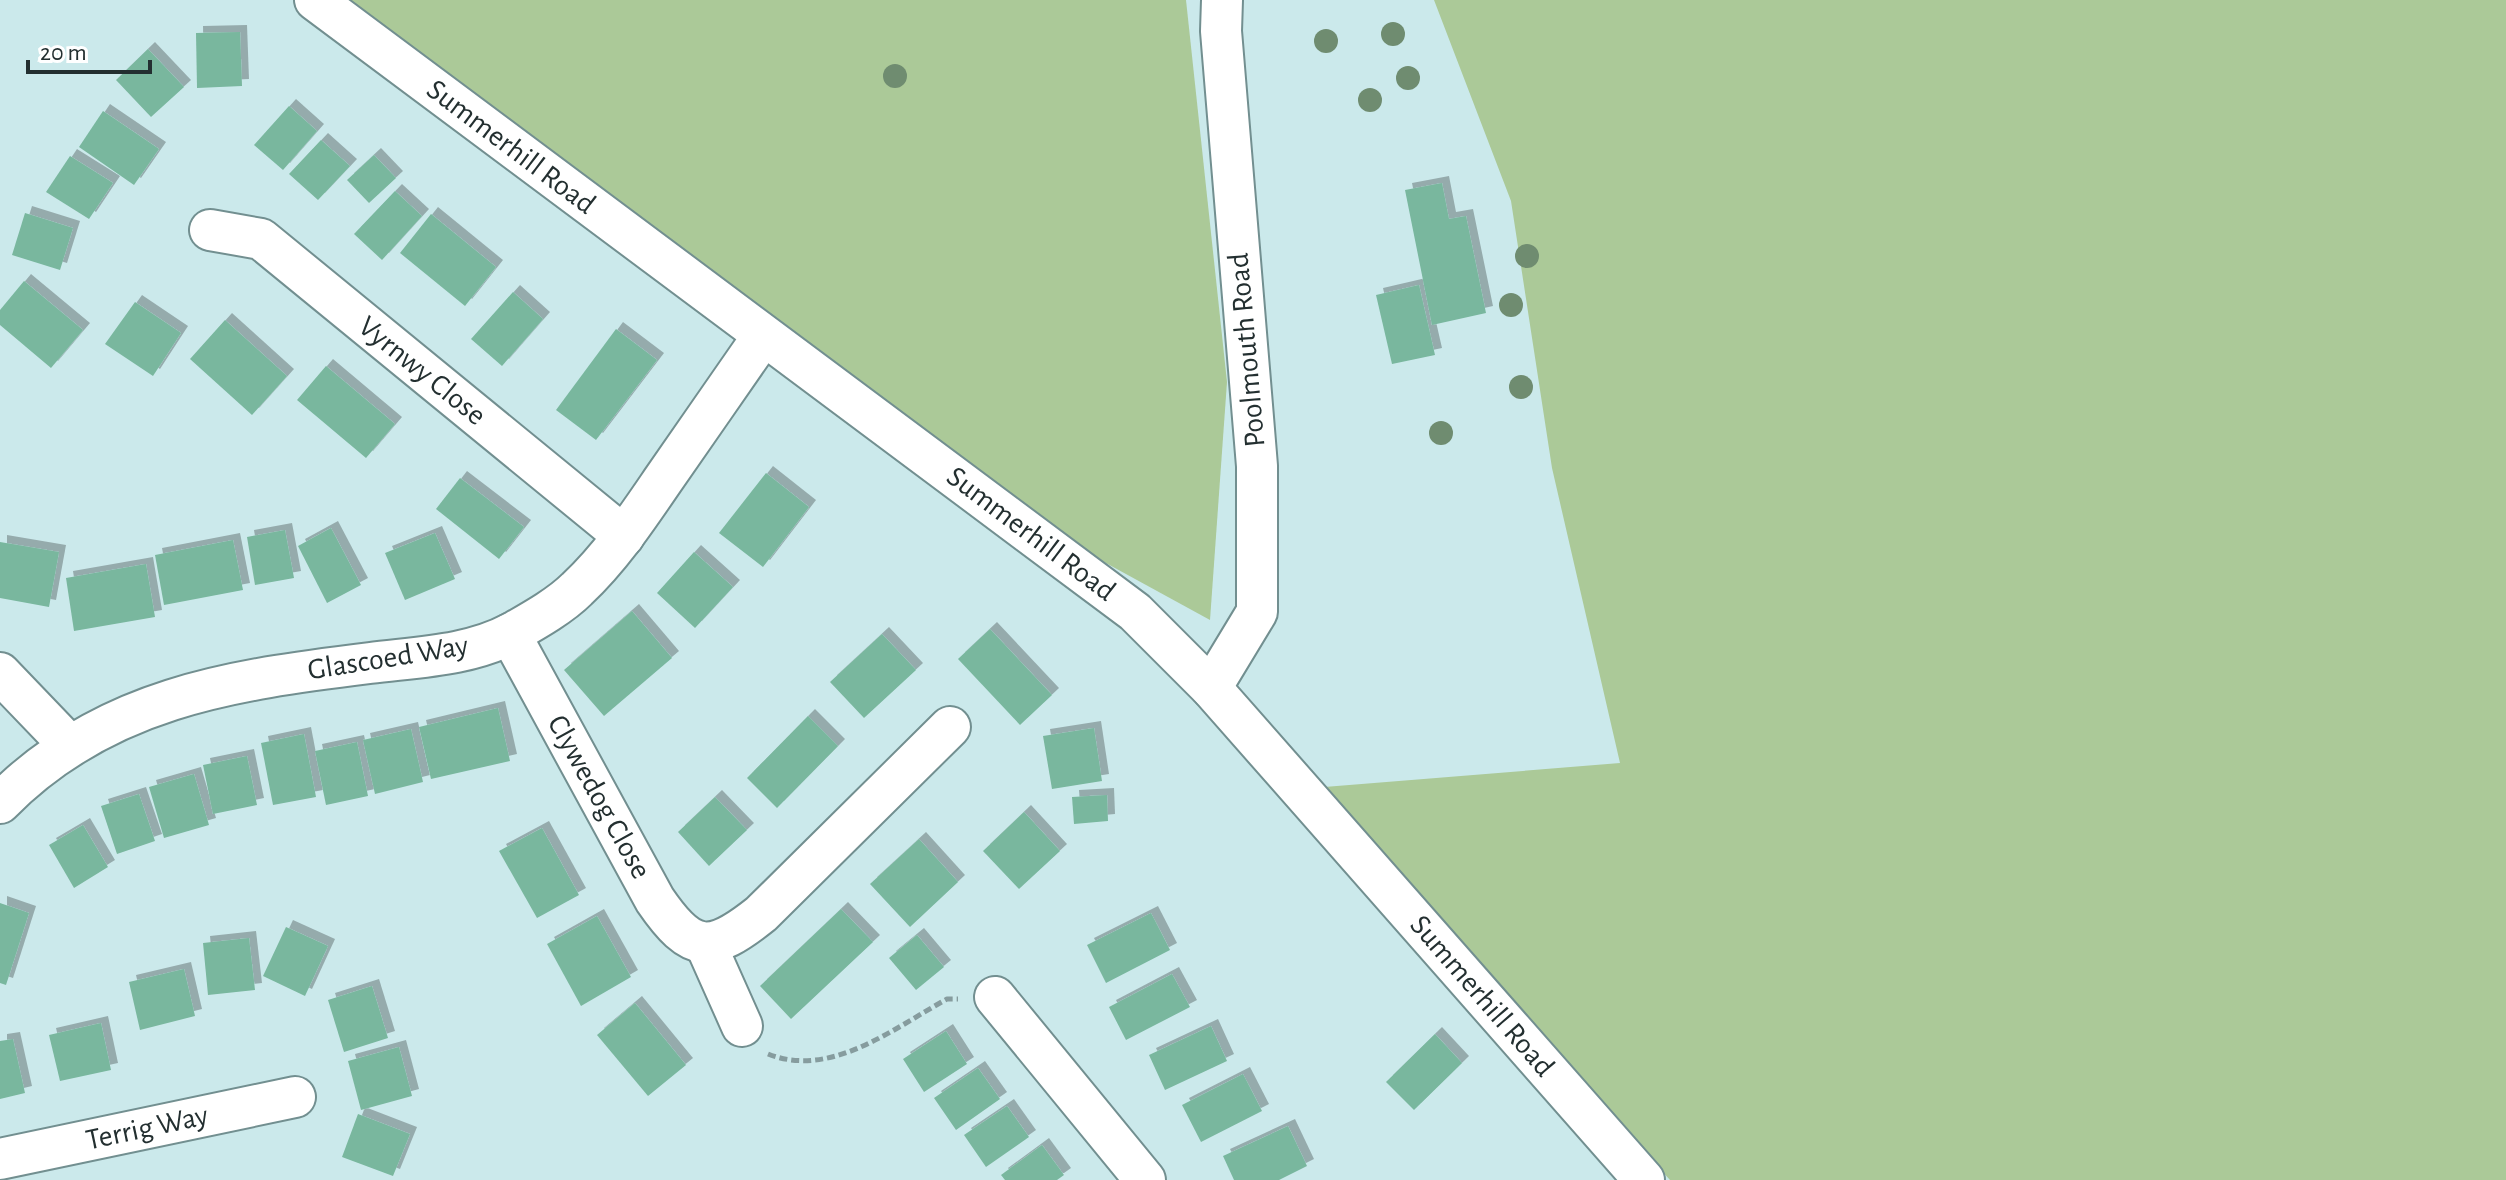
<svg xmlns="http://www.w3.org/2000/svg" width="2506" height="1180" font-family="'Alegreya Sans',sans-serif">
<defs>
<filter id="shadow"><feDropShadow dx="7" dy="-7" stdDeviation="0" flood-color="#0004"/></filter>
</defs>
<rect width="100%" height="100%" fill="#cbe9eb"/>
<g fill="#abc998">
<path d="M345,0H1186L1227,382L1210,620L1104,562L469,101Z"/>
<path d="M1434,0H2506V1180H1670L1312,788L1620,763L1552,468L1511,201Z"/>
</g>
<g fill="#79b79e" filter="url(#shadow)">
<path d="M240,32L242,86L197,88L196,33Z"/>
<path d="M148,49L184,87L151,117L116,80Z"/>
<path d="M289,106L317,131L283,170L254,145Z"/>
<path d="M103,111L159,149L134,185L79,147Z"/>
<path d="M321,140L350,166L318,200L289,174Z"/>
<path d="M374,155L396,178L369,203L347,180Z"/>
<path d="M70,156L113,183L89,219L46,192Z"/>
<path d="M1442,183L1449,219L1466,216L1486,313L1432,325L1405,190Z"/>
<path d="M395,191L422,216L382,260L354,234Z"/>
<path d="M25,213L73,228L60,270L12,255Z"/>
<path d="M431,214L496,267L465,306L400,253Z"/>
<path d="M24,281L83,330L51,368L0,325V310Z"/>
<path d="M1419,285L1435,355L1392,364L1376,295Z"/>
<path d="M513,292L543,319L502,366L471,339Z"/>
<path d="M135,302L181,333L153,376L105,344Z"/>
<path d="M225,320L287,376L252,415L190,359Z"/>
<path d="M616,329L657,360L596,440L556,410Z"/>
<path d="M326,366L395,424L366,458L297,400Z"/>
<path d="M766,473L809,507L763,567L719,533Z"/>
<path d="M460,478L524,527L499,559L436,509Z"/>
<path d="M331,528L361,585L327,603L298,546Z"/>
<path d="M285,530L294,578L255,585L247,537Z"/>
<path d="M435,533L455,579L405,600L385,553Z"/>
<path d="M233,540L243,590L164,605L155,555Z"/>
<path d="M0,542L59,552L49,607L0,598Z"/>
<path d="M694,552L733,587L695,628L657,593Z"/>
<path d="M146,564L155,617L74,631L66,578Z"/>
<path d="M632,611L672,658L604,716L564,670Z"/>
<path d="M990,629L1052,695L1020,725L958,659Z"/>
<path d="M882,634L916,670L864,718L830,682Z"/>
<path d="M498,708L510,761L431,779L419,727Z"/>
<path d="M808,716L838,746L777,808L747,778Z"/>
<path d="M1094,728L1102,781L1052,789L1043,736Z"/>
<path d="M411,729L423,782L375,794L363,740Z"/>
<path d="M304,734L316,797L273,805L261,743Z"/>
<path d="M357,742L368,796L326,805L315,751Z"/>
<path d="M247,756L257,805L213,814L203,765Z"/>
<path d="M194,774L209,825L164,838L149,787Z"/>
<path d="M139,794L155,841L117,854L101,806Z"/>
<path d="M1107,795L1108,821L1074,824L1072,797Z"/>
<path d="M715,797L747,830L709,866L678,832Z"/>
<path d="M1024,812L1060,851L1019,889L983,851Z"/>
<path d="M83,825L108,867L74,888L49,845Z"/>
<path d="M542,828L579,895L537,918L499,851Z"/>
<path d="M919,839L958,882L910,927L870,884Z"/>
<path d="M0,903L29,913L6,985L0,983Z"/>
<path d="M841,909L873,942L791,1019L760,986Z"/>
<path d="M1151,913L1170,950L1106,983L1087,945Z"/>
<path d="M597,916L631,977L581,1006L547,944Z"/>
<path d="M286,927L328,946L305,996L263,976Z"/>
<path d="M917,935L944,967L916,990L889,958Z"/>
<path d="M249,938L255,990L208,995L203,943Z"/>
<path d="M184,969L195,1016L140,1030L129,982Z"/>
<path d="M1172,974L1190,1007L1126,1040L1109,1007Z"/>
<path d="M372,986L388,1038L344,1052L328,1000Z"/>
<path d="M635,1003L686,1065L648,1096L597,1035Z"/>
<path d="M101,1023L111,1070L60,1081L49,1035Z"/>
<path d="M1211,1026L1227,1061L1165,1090L1149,1055Z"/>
<path d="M946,1031L967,1064L924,1092L903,1059Z"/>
<path d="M1435,1034L1462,1063L1414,1110L1386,1082Z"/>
<path d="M13,1039L25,1093L0,1099V1041Z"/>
<path d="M399,1047L412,1096L361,1110L348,1061Z"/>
<path d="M978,1068L1000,1099L956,1130L934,1098Z"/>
<path d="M1243,1074L1262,1111L1201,1142L1182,1105Z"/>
<path d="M1007,1106L1029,1137L986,1167L964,1135Z"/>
<path d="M358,1114L410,1134L393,1176L342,1157Z"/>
<path d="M1288,1126L1307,1166L1279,1180H1234L1223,1156Z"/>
<path d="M1042,1145L1064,1175L1057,1180H1005L1001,1175Z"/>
</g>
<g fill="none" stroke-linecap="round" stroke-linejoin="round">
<defs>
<g id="minor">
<path d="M315,0L1135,612L1211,688L1644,1180"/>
<path d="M210,230L261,239L624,536"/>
<path d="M510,634L655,900C692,954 711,954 761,914L950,727"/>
<path d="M0,673L70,746"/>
<path d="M1211,688L1257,612V466L1221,31L1222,0"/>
<path d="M0,803C103,698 231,680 370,663C417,657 469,656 512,633C533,621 560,606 577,589C611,557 637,518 663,480C696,432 730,384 763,336"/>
<path d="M705,943L742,1026"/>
<path d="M995,997L1145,1180"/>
<path d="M0,1159L295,1097"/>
</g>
</defs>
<use href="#minor" stroke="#728f90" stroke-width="44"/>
<path stroke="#869c9e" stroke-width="5" stroke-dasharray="8 4" stroke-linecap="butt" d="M768,1054C831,1079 894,1028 947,999H958"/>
<use href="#minor" stroke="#fff" stroke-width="40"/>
</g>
<g fill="#6f8c70">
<circle cx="1393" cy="34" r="12"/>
<circle cx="1326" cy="41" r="12"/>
<circle cx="895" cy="76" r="12"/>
<circle cx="1408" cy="78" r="12"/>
<circle cx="1370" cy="100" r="12"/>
<circle cx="1527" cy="256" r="12"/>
<circle cx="1511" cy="305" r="12"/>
<circle cx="1521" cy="387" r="12"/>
<circle cx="1441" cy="433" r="12"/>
</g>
<g text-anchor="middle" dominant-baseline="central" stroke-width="7" stroke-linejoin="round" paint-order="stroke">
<g font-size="30" fill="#232f30" stroke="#fff">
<text transform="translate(511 147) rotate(37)">Summerhill Road</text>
<text transform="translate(1247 350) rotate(-95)">Poolmouth Road</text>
<text transform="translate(422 371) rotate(39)">Vyrnwy Close</text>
<text transform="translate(1031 534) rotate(37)">Summerhill Road</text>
<text transform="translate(388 658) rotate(-9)">Glascoed Way</text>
<text transform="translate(599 797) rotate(61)">Clywedog Close</text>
<text transform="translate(1482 996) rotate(49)">Summerhill Road</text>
<text transform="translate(147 1128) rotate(-12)">Terrig Way</text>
</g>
</g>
<path d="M28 60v12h122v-12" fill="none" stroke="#232f30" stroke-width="4"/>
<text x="40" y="60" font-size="24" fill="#232f30" stroke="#ffffff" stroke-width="6" paint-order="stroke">20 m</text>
</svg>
